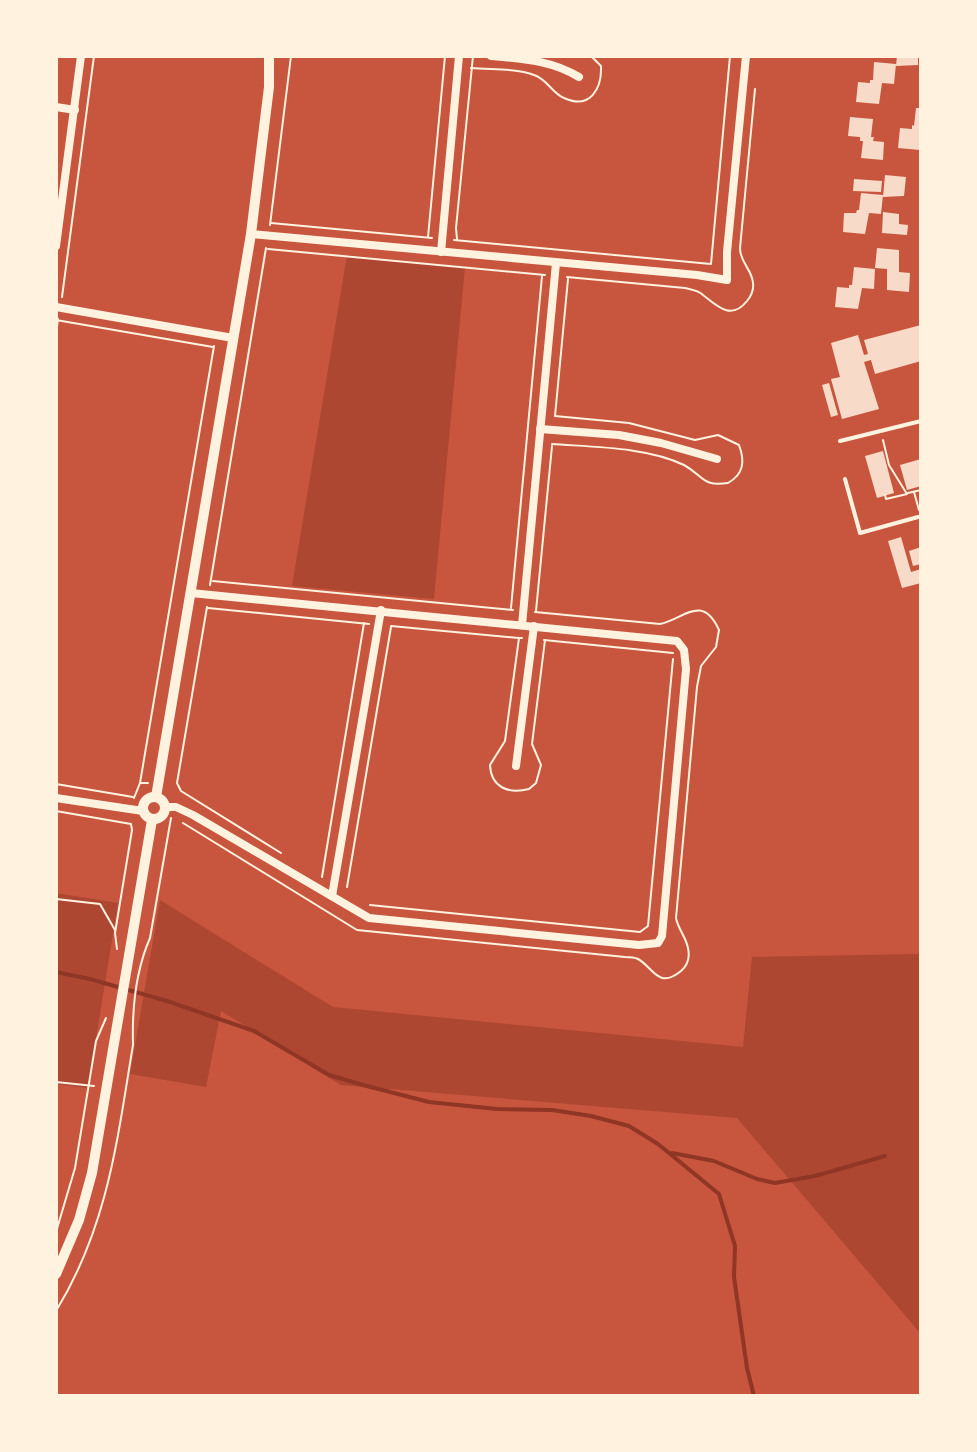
<svg xmlns="http://www.w3.org/2000/svg" width="977" height="1452" font-family="'Alegreya Sans',sans-serif">
<rect width="100%" height="100%" fill="#c8553d"/>
<g fill="#ae4732">
<path d="M347,255L465,267L434,599L292,586Z"/>
<path d="M56,893L118,903L88,1088L56,1084Z"/>
<path d="M160,900L333,1007L743,1047L752,957L921,954V1334L737,1118L341,1085L221,1011L206,1087L130,1074Z"/>
</g>
<g fill="none" stroke-linecap="round" stroke-linejoin="round">
<g stroke="#8f3625" stroke-width="4">
<path d="M56,972L90,979L167,1001L254,1031L329,1075L363,1085L429,1102L497,1109L552,1110L591,1116L629,1126L658,1144L719,1194L735,1246L734,1277L747,1368L754,1396"/>
<path d="M672,1153L714,1161L757,1179L775,1183L815,1176L885,1156"/>
</g>
</g>
<g fill="#f7dbc8">
<path d="M897,56H918V65L896,66Z"/>
<path d="M874,62L896,64L894,84L882,83L879,104L856,102L858,82L870,83V80H873Z"/>
<path d="M916,108H921L920,150L898,148L900,128L912,129V125L914,126Z"/>
<path d="M850,117L873,119L871,137H874L873,141L884,142L883,160L861,158L863,141H860V137L848,136Z"/>
<path d="M885,175L906,177L904,196L883,197Z"/>
<path d="M854,179L882,181L881,192L853,191Z"/>
<path d="M861,193L883,195L881,214L869,213L865,234L843,232L844,213H856L857,210H859Z"/>
<path d="M883,212L899,214V224L908,225L907,235L882,233Z"/>
<path d="M877,248L899,250V272L910,273L909,292L887,290V269L875,268Z"/>
<path d="M854,267L875,269L874,289L862,288L858,309L835,307L837,287L849,288V285H852Z"/>
<path d="M921,325V361L875,374L871,360L864,362L879,409L842,419L831,379L840,377L831,343L858,335L864,355L868,354L864,340Z"/>
<path d="M829,383L838,415L831,417L822,385Z"/>
<path d="M883,451L894,493L877,498L865,456Z"/>
<path d="M921,459V486L907,490L900,465Z"/>
<path d="M901,537L911,572L921,569V583L902,588L888,541Z"/>
<path d="M921,547V564L913,566L909,551Z"/>
</g>
<g fill="none" stroke-linecap="round" stroke-linejoin="round">
<g stroke="#fff3e0" stroke-width="2">
<path d="M471,68C491,70 516,68 534,75C547,79 552,93 564,98C590,110 602,89 601,66L591,56"/>
<path d="M271,223L432,238"/>
<path d="M270,225L291,56"/>
<path d="M428,237L445,56"/>
<path d="M457,239L456,228L473,56"/>
<path d="M454,240L711,264L730,56"/>
<path d="M268,249L545,275"/>
<path d="M567,277L685,288C692,290 698,290 703,295C717,306 731,321 747,301C751,296 754,290 753,283C752,269 740,263 740,248L755,89"/>
<path d="M62,297L94,56"/>
<path d="M56,320L213,347"/>
<path d="M56,334L58,319"/>
<path d="M555,416L568,279"/>
<path d="M883,440L889,465L907,494L886,499L885,495"/>
<path d="M552,444C592,447 648,447 684,465C704,476 702,487 728,483C744,474 745,461 739,445L718,435L695,440L629,423L555,416"/>
<path d="M914,492L919,510"/>
<path d="M908,493L921,490"/>
<path d="M213,581L513,610"/>
<path d="M210,585L266,248"/>
<path d="M207,607L177,783L181,791L281,853"/>
<path d="M208,608L369,624"/>
<path d="M511,608L542,276"/>
<path d="M536,611L552,446"/>
<path d="M391,626L519,638"/>
<path d="M522,638H519L505,741L490,765C491,788 509,794 529,789L536,783L541,765L532,744L545,640"/>
<path d="M544,640L673,653"/>
<path d="M140,783L214,346"/>
<path d="M56,784L133,797"/>
<path d="M134,798L140,783H148"/>
<path d="M56,811L131,824L132,830L115,933L117,949"/>
<path d="M183,823L357,930L625,957C629,957 634,957 638,959C653,967 658,990 681,971C688,965 690,957 688,948C686,937 678,929 676,918L697,687L701,666L716,647L719,630C702,593 684,619 660,624L535,612"/>
<path d="M322,877L364,623"/>
<path d="M347,887L391,627"/>
<path d="M56,899L100,904L115,930"/>
<path d="M370,905L640,932L648,926L673,659"/>
<path d="M56,1082L94,1086"/>
<path d="M56,1232L75,1168L96,1041L106,1018"/>
<path d="M56,1311C108,1226 117,1141 133,1045C132,1011 136,970 150,938L171,818"/>
</g>
<g stroke="#fff3e0" stroke-width="4">
<path d="M840,441L921,421"/>
<path d="M845,479L860,533L918,517"/>
</g>
<g stroke="#fff3e0" stroke-width="8">
<path d="M491,56C523,59 551,60 579,77"/>
<path d="M56,107L75,110"/>
<path d="M251,234L697,275L727,280V252L746,56"/>
<path d="M56,246L81,56"/>
<path d="M441,252L459,56"/>
<path d="M56,307L233,338"/>
<path d="M540,429L619,435L661,443L717,459"/>
<path d="M522,625L556,263"/>
<path d="M516,766L534,626"/>
<path d="M56,798L143,811"/>
<path d="M165,807H176L193,815L369,918L639,945L658,943L662,936L686,669L684,650L677,641L191,593"/>
<path d="M332,896L381,610"/>
</g>
<g stroke="#fff3e0" stroke-width="10">
<circle cx="154" cy="808" r="11"/>
<path d="M156,797L251,234L269,87V56"/>
<path d="M56,1274L79,1220L92,1173L152,820"/>
</g>
</g>
<rect width="977" height="1452" fill="none" stroke="#fff3e0" stroke-width="116"/>
</svg>
